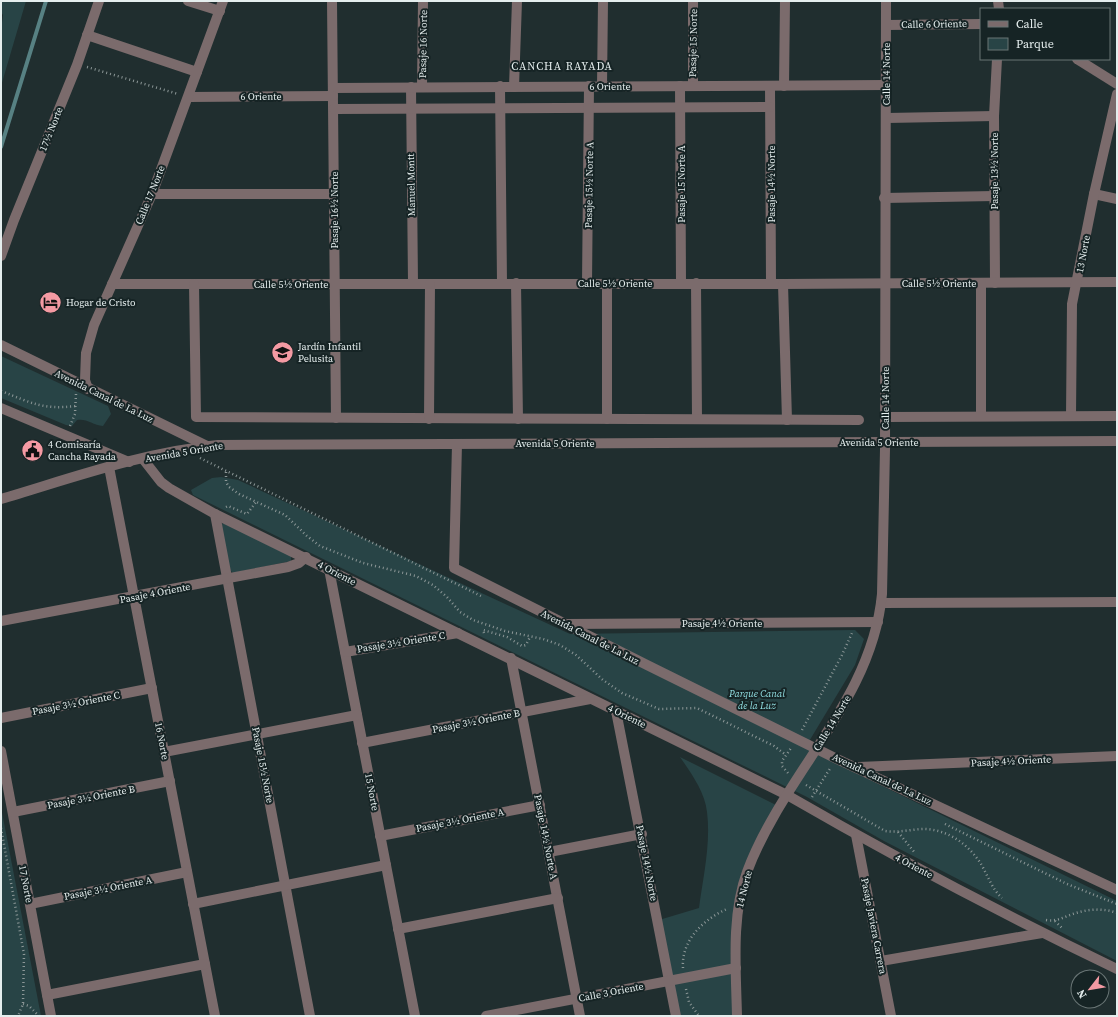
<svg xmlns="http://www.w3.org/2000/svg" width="1118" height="1017" font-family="'Source Serif 4',serif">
<rect width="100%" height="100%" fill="#202e2f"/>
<g fill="#284446">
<path d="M1,1H26L1,86V30L3,15L1,12Z"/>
<path d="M1,356L108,406L111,414L103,426C93,425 86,418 77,420L72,426L66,425L1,398Z"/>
<path d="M221,477L238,480L570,634L855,630L864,639L855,665L805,748L1117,901V961L884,841L807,797L193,495L191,490L212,478Z"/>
<path d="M223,523L291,556V561L233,573L230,570L221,526Z"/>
<path d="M680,757L782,808L737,892L735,1016H678L659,920L699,908C703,877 711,844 707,812C705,792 691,773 680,757Z"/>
<path d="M1,807L41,1016H1Z"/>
</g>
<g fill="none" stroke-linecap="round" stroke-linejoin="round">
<path stroke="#578183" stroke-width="4" d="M1,147L46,1"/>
<g stroke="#8c9797" stroke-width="2.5" stroke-dasharray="1 3" stroke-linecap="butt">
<path d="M87,67L178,94"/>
<path d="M1,391C32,403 42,410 76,406"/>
<path d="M70,426L75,414L76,394"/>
<path d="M200,458L481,596"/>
<path d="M226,472V482L229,487L239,494L285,515L307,536L320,546L363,563L416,576L433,585L447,597L460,612L473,620L505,631L543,639L560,645L576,655L603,680L622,693L659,709L697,708L774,746L786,755"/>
<path d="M226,507L228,506L247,514L256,502"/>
<path d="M484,633L483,630L507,637L522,646L526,645L530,637"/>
<path d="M802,730L842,655L852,633"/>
<path d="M788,773L782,766V761L791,748"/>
<path d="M806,785L885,831C899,833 912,829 925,829C949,830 969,845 981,864C988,876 992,889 1002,898"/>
<path d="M812,797L831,767"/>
<path d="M945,824L1067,884L1117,904"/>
<path d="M1,828L24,954L23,1004L18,1016"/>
<path d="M898,832L915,853"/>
<path d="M1046,920C1058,922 1065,916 1076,913C1089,909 1104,908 1117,913"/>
<path d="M1055,921L1063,929"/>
<path d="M683,968C681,940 704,919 727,909"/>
<path d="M686,989L689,1002L699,1016"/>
<path d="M23,1004L29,1006L39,1016"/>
</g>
<g stroke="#7b6b6c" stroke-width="10">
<path d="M188,1L220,11"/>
<path d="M332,1L336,418"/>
<path d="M998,1L999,9"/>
<path d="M886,25L981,24"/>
<path d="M87,35L197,72"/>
<path d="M1077,59L1117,84"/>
<path d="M500,86L502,283"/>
<path d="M602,86L603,1"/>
<path d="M680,86L681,283"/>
<path d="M693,86V1"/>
<path d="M770,86L771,283"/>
<path d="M784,86L785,1"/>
<path d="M411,87L413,283"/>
<path d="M422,87L423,1"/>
<path d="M514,87L517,1"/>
<path d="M333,88L886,85"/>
<path d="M189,97L333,96"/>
<path d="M334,109L770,107"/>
<path d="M887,118L994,116"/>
<path d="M152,194H334"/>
<path d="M1094,194L1117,199"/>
<path d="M884,198L994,196"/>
<path d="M1,256L14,220L77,65L99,1"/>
<path d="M516,283L518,419"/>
<path d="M587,283L589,86"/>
<path d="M696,283L697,419"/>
<path d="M995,283L994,116L997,59"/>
<path d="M112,284H783L1117,282"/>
<path d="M194,284L196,417L859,420"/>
<path d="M783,284L787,420"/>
<path d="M1,345L207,446"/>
<path d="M88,389L85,380L86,353L94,325L152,194L223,1"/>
<path d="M1,408L129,462"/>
<path d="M981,416V283"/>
<path d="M1071,416L1072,304L1094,194L1117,94"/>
<path d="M885,417L1117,416"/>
<path d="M429,419L430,284"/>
<path d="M607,419V283"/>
<path d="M457,444L454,568L647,665L837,759L1117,890"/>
<path d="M143,459L161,482L169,488L215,514L787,795C894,857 1005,915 1117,969"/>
<path d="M109,467L215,1016"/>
<path d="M1,499C72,478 144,452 218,445L1117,441"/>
<path d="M215,514L310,1016"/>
<path d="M329,569L415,1016"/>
<path d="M881,603L1117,602"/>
<path d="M1,621L288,567L299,563L306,557"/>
<path d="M566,624L878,622"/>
<path d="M345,652L458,633"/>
<path d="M511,658L580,1016"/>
<path d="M616,711L676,1016"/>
<path d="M1,718L152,688"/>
<path d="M362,743L590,699"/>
<path d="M1,751L51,1016"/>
<path d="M164,752L357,715"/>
<path d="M859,767L1117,756"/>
<path d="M13,812L170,781"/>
<path d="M856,835L891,1016"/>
<path d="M380,836L540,805"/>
<path d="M549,852L642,834"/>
<path d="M30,904L187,872"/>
<path d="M193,904L386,865"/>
<path d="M398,929L558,898"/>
<path d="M881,961L1042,933"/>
<path d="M47,995L205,964"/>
<path d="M486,1016L736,968"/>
<path d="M737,1016C736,970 731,915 747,872C783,775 872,701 882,594L885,449L886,1"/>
</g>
</g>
<defs>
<symbol id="hotel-disc" viewBox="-11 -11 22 22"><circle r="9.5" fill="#f49aa3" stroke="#162425"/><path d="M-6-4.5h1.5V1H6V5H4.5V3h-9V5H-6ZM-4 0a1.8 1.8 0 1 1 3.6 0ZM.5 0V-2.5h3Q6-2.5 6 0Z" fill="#111"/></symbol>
<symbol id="school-disc" viewBox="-11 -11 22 22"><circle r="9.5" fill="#f49aa3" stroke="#162425"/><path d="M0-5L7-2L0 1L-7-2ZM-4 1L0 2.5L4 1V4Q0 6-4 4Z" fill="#111"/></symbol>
<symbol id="civic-disc" viewBox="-11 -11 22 22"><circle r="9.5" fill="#f49aa3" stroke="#162425"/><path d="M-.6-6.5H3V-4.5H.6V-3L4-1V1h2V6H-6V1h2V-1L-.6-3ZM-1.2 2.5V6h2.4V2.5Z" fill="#111"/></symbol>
</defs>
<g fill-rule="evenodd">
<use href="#hotel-disc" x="38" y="290" width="25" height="25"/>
<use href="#school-disc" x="270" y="340" width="25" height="25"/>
<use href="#civic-disc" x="20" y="438" width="25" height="25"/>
</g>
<g text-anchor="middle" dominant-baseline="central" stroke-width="4" stroke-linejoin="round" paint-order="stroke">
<g font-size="10" fill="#e5eeee" stroke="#162425">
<text transform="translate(934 24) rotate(-1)">Calle 6 Oriente</text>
<text transform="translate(693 43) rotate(-89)">Pasaje 15 Norte</text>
<text transform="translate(423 44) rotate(-89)">Pasaje 16 Norte</text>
<text transform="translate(886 74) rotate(-90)">Calle 14 Norte</text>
<text x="610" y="86">6 Oriente</text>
<text x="261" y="96">6 Oriente</text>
<text transform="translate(51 129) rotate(-68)">17½ Norte</text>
<text transform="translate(994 171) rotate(-90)">Pasaje 13½ Norte</text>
<text transform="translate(681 184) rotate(-90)">Pasaje 15 Norte A</text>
<text transform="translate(771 184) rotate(-90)">Pasaje 14½ Norte</text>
<text transform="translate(411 185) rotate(-91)">Manuel Montt</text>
<text transform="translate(589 185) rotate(-89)">Pasaje 15½ Norte A</text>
<text transform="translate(150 195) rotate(-68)">Calle 17 Norte</text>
<text transform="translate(334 210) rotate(-90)">Pasaje 16½ Norte</text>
<text transform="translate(1083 254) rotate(-79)">13 Norte</text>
<text x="615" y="283">Calle 5½ Oriente</text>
<text x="939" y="283">Calle 5½ Oriente</text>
<text x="291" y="284">Calle 5½ Oriente</text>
<text transform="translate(104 396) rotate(26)">Avenida Canal de La Luz</text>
<text transform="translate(885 398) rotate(-90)">Calle 14 Norte</text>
<text x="879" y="442">Avenida 5 Oriente</text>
<text x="555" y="443">Avenida 5 Oriente</text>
<text transform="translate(184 452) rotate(-10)">Avenida 5 Oriente</text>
<text transform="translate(337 573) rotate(27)">4 Oriente</text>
<text transform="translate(155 593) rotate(-11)">Pasaje 4 Oriente</text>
<text x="722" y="623">Pasaje 4½ Oriente</text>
<text transform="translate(590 637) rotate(27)">Avenida Canal de La Luz</text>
<text transform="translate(401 642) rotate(-9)">Pasaje 3½ Oriente C</text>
<text transform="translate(76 703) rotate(-11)">Pasaje 3½ Oriente C</text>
<text transform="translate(627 716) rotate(26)">4 Oriente</text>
<text transform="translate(476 721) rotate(-11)">Pasaje 3½ Oriente B</text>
<text transform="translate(832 723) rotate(-59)">Calle 14 Norte</text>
<text transform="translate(162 741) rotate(79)">16 Norte</text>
<text transform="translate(1011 761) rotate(-3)">Pasaje 4½ Oriente</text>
<text transform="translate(263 765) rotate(79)">Pasaje 15½ Norte</text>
<text transform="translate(882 779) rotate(25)">Avenida Canal de La Luz</text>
<text transform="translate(372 792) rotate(79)">15 Norte</text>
<text transform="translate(91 797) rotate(-11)">Pasaje 3½ Oriente B</text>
<text transform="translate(460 820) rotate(-11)">Pasaje 3½ Oriente A</text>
<text transform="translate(546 837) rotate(79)">Pasaje 14½ Norte A</text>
<text transform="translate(647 863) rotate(79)">Pasaje 14½ Norte</text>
<text transform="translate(914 866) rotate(28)">4 Oriente</text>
<text transform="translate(26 884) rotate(79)">17 Norte</text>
<text transform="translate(108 888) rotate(-11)">Pasaje 3½ Oriente A</text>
<text transform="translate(744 889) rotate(-76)">14 Norte</text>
<text transform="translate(874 926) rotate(79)">Pasaje Javiera Carrera</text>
<text transform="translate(611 992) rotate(-11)">Calle 3 Oriente</text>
</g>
<g font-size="10" fill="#e5eeee" stroke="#162425" text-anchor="start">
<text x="66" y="302">Hogar de Cristo</text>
<text x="298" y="346">Jardín Infantil<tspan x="298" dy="12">Pelusita</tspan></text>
<text x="48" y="444">4 Comisaría<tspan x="48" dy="12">Cancha Rayada</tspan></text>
</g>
<g font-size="10" font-style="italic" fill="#91dee1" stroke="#162425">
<text x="757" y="693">Parque Canal<tspan x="757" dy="12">de la Luz</tspan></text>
</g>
<g font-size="11" letter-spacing="1" fill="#e5eeee" stroke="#162425">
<text x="562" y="66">CANCHA RAYADA</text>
</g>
</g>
<rect width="1118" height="1017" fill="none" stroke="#e5eeee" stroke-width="4"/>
<rect x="980" y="8" width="130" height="52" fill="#162425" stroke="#697575"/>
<rect x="988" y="21" width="20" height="6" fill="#7b6b6c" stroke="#697575"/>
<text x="1016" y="28" font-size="12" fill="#e5eeee">Calle</text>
<rect x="988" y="38" width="20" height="12" fill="#284446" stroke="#697575"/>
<text x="1016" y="48" font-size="12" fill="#e5eeee">Parque</text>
<g transform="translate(1090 989) rotate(239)"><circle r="19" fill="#162425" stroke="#697575"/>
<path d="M0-3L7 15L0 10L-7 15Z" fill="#f49aa3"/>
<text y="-6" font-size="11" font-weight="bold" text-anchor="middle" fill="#e5eeee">N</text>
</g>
</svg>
